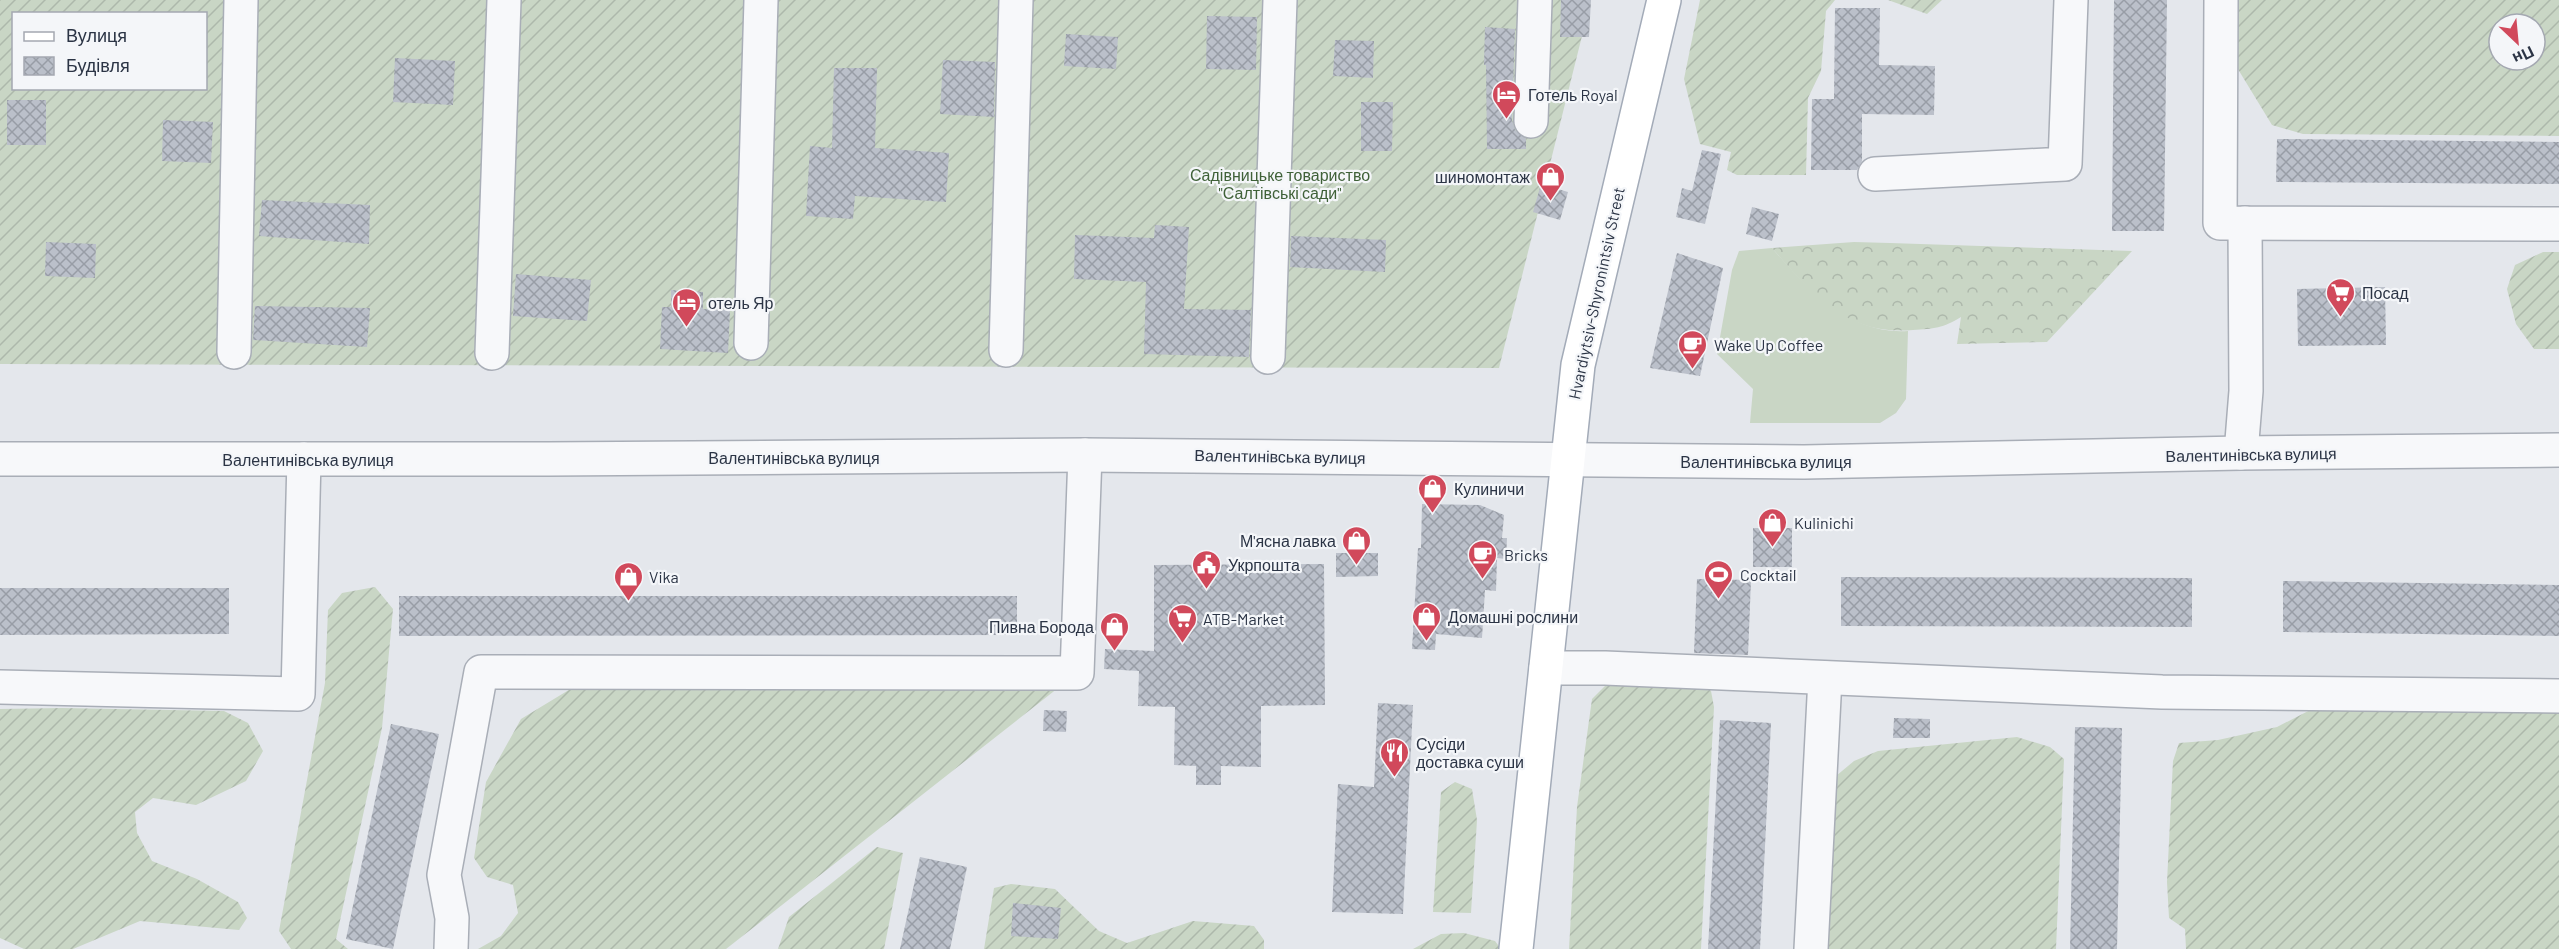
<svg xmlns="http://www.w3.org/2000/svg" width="2559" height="949" font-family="Barlow,sans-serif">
<defs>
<pattern id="forest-crowns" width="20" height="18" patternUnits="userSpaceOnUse" patternTransform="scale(1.5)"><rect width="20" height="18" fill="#c9d6c5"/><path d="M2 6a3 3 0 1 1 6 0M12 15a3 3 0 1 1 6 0" fill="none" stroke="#adb8ab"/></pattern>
<pattern id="garden-furrows" width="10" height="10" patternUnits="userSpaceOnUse" patternTransform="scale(1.5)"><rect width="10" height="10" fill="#c9d6c5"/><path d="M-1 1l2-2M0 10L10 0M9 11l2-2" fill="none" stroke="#adb8ab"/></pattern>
<pattern id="building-cross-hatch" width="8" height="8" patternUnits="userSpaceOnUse" patternTransform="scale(1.5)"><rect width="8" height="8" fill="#bbc0ca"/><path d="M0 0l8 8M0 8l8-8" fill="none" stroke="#989da6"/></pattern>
</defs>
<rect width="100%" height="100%" fill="#e4e7ec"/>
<path fill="#c9d6c5" d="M1772,248C1808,289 1849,335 1908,331L1906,399L1896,413L1880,423H1750L1753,389L1717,354L1732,270L1739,251Z"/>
<path fill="url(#forest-crowns)" d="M1854,242L1890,243L2132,251L2047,342L1957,344L1961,317C1943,328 1934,329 1913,330C1847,336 1812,294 1772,248Z"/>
<g fill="url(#garden-furrows)" fill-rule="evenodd">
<path d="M0,0H1591L1499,368L0,364ZM14,14H206V88H14Z"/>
<path d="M1700,0H1835L1826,11L1821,71L1808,98L1806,175H1737L1727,170L1731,152L1700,144L1684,79Z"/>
<path d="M1888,0H1942L1927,14Z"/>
<path d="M2231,0H2559V136L2303,134L2272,125L2233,61ZM2499,24H2535V60H2499Z"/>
<path d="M2543,252H2559V349H2534L2516,324L2507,289L2515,265Z"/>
<path d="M375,587L393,609L382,728L336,939L348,949H291L279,931L325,683L328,610L342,593Z"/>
<path d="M1611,680L1702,683L1711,691L1714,707L1701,949H1569L1577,807L1592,699Z"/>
<path d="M577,685L1058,688L726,949H478L501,936L518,913L513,885L487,877L474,858L486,782L521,719Z"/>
<path d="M2316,707L2559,711V949H2186L2185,929L2169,918L2167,882L2173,761L2179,743L2218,740L2277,727Z"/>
<path d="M62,708L224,711L248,723L263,751L246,781L196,805L153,798L135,812L137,833L152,861L197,879L238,902L247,918L239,930L140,921L73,949H24L0,938V709Z"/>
<path d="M2017,737L2050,747L2064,759L2056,949H1824L1830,781L1854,761L1878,751Z"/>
<path d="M1455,782L1472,789L1477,820L1471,913L1433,912L1441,792Z"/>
<path d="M877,847L903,853L884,949H778L789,917Z"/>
<path d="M1011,884L1055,889L1099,931L1127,943L1193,921L1254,926L1264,940V949H984L994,888Z"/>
<path d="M1464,933L1495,941L1501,949H1413L1441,934Z"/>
</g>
<g fill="url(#building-cross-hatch)">
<path d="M1561,0H1591L1589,37H1560Z"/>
<path d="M2114,0H2167L2164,231H2112Z"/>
<path d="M1835,8H1880L1879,65L1935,66L1934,115L1862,114V161L1857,170H1811L1812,99H1834Z"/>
<path d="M1207,16L1257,17L1256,70L1206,69Z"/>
<path d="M1485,27L1515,29L1512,120L1515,130L1526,139V149H1487L1486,65H1484Z"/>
<path d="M1066,34L1118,37L1116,69L1064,66Z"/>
<path d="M1335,40L1374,41L1373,78L1333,76Z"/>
<path d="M395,58L455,61L453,105L393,102Z"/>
<path d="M943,60L995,62L994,117L940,114Z"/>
<path d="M834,68H877L875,148L949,153L946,202L855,196L853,219L806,216L810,146L832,148Z"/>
<rect x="7" y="100" width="39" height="45"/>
<path d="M1361,102H1393L1392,151H1361Z"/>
<path d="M163,120L213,122L211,163L162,161Z"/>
<path d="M2277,139L2559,142V184L2276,182Z"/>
<path d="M1702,150L1721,154L1705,224L1676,217L1682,188L1692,191Z"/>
<path d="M1541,184L1568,192L1560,220L1533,212Z"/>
<path d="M262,200L370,205L369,244L259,236Z"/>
<path d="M1752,207L1779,214L1772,241L1746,234Z"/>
<path d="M1155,225L1189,227L1184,309L1251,310L1249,357L1144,354L1146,282L1074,279L1075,235L1154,238Z"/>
<path d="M1291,236L1386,240L1385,272L1290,267Z"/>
<path d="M46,242L96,244L95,278L45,276Z"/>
<path d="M1677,253L1723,268L1700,376L1650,368Z"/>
<path d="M516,274L591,280L587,321L513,316Z"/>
<path d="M2385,287L2386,345L2298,346L2297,289Z"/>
<path d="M671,290L703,292V309L730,310L728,353L660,349L662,307H671Z"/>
<path d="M255,306L370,308L367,347L253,340Z"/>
<path d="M1422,504L1480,505L1504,515L1502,538H1507L1506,559L1497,558L1496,591L1485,590L1482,638L1436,634L1435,650L1412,649L1418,548H1421Z"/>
<rect x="1753" y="528" width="39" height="39"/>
<path d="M1336,553H1378V576L1336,577Z"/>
<path d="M1324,564L1325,705L1261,706V767L1221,766V785H1196V766L1174,765L1175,707L1138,706L1139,671L1104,669L1105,649L1154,651V565Z"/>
<path d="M1841,577L2192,578V627L1841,626Z"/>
<path d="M1697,579L1751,580L1748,655L1694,653Z"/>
<path d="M2283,581L2559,585V636L2283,632Z"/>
<path d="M0,588H229V634L0,635Z"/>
<path d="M399,596H1017V635L399,636Z"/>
<path d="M1378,703L1413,705L1403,914L1332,912L1338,784L1374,787Z"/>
<path d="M1044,710L1067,711L1066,732L1043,731Z"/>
<path d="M1894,718L1930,719V738H1893Z"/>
<path d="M1720,720L1771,723L1760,949H1708Z"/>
<path d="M391,724L439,734L393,949L346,939Z"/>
<path d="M2075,727L2122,728L2117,949H2070Z"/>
<path d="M920,857L967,867L950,949H900Z"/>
<path d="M1013,903L1061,908L1058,939L1011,936Z"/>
</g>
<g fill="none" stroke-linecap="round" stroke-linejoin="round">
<defs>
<g id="minor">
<path d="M2221,0L2220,223L2559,224"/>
<path d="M1531,121L1535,0"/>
<path d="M1875,174L2065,164L2071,0"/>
<path d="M751,343L761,0"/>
<path d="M1006,350L1016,0"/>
<path d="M234,352L241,0"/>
<path d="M492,353L504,0"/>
<path d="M1268,357L1280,0"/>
<path d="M2241,453L2246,391L2245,223"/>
<path d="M0,459H548L1085,455L1804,462L2241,453L2559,450"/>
<path d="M1546,668H1605L2162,692L2559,696"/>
<path d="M0,687L298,694L304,459"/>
<path d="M451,949L452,918L444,875L481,672L1077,673L1085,455"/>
<path d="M1811,949L1825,678"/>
</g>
<path id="major" d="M1516,949L1578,365L1664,0"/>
</defs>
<use href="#minor" stroke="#a9aeb7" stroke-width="36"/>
<use href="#major" stroke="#a3abb8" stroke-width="36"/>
<use href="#minor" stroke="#f7f8fa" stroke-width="33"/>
<use href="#major" stroke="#fff" stroke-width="33"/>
</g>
<defs>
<symbol id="hotel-pin" viewBox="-11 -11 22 30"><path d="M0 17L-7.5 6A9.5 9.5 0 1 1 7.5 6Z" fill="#d1495b" stroke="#f4f6f9"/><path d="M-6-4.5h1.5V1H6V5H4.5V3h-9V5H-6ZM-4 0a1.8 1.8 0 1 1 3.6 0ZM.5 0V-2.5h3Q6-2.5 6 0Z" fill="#fff"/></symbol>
<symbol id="shop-pin" viewBox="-11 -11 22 30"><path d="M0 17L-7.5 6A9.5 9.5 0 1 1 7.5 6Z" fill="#d1495b" stroke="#f4f6f9"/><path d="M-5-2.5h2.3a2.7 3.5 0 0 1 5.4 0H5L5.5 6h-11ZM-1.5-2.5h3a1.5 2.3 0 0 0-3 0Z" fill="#fff"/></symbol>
<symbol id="supermarket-pin" viewBox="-11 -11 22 30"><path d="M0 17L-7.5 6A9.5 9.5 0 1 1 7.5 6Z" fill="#d1495b" stroke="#f4f6f9"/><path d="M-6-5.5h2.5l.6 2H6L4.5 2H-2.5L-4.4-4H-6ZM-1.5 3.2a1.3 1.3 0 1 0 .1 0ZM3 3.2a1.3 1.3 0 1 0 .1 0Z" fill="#fff"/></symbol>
<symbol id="cafe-pin" viewBox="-11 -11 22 30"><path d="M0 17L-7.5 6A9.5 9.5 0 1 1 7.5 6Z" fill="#d1495b" stroke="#f4f6f9"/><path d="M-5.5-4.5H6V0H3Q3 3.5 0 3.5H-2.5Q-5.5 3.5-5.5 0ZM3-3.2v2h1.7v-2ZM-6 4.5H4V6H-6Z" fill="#fff"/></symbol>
<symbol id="civic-pin" viewBox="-11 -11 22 30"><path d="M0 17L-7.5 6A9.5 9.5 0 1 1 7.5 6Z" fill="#d1495b" stroke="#f4f6f9"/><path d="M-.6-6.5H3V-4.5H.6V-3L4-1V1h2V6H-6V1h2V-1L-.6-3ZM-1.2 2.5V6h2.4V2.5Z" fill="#fff"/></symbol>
<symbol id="stadium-pin" viewBox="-11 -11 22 30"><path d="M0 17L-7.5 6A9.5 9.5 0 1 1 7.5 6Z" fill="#d1495b" stroke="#f4f6f9"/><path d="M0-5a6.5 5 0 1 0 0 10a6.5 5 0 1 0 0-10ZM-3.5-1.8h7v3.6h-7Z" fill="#fff"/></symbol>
<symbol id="restaurant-pin" viewBox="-11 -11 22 30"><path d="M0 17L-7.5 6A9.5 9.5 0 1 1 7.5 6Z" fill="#d1495b" stroke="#f4f6f9"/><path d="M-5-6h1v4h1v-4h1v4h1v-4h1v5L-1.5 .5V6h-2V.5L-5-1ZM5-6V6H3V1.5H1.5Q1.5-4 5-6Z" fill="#fff"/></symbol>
</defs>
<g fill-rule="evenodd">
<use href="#hotel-pin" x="1490" y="78" width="33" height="45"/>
<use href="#shop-pin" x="1534" y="160" width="33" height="45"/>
<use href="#supermarket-pin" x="2324" y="276" width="33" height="45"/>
<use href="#hotel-pin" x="670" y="286" width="33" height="45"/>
<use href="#cafe-pin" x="1676" y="328" width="33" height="45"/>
<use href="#shop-pin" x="1416" y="472" width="33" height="45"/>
<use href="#shop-pin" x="1756" y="506" width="33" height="45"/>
<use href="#shop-pin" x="1340" y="524" width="33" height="45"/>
<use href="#cafe-pin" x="1466" y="538" width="33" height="45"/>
<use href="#civic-pin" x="1190" y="548" width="33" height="45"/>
<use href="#stadium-pin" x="1702" y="558" width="33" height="45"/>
<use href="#shop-pin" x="612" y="560" width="33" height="45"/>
<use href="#shop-pin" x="1410" y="600" width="33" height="45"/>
<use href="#supermarket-pin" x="1166" y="602" width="33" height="45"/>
<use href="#shop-pin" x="1098" y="610" width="33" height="45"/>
<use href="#restaurant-pin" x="1378" y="736" width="33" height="45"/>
</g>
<g text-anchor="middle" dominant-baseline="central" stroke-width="4.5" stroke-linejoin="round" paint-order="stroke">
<g font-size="16" fill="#2b3445" stroke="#f4f6f9" text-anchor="start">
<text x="1528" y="94">Готель Royal</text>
<text x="1530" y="176" text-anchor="end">шиномонтаж</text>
<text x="2362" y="292">Посад</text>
<text x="708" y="302">отель Яр</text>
<text x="1714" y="344">Wake Up Coffee</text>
<text x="1454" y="488">Кулиничи</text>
<text x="1794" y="522">Kulinichi</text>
<text x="1336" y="540" text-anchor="end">М'ясна лавка</text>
<text x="1504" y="554">Bricks</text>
<text x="1228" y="564">Укрпошта</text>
<text x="1740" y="574">Cocktail</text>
<text x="649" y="576">Vika</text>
<text x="1448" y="616">Домашні рослини</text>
<text x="1203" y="618">ATB-Market</text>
<text x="1094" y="626" text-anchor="end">Пивна Борода</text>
<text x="1416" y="743">Сусіди<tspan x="1416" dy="18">доставка суши</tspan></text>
</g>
<g font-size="16" fill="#3f6138" stroke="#f4f6f9">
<text x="1280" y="174">Садівницьке товариство<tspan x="1280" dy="18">"Салтівські сади"</tspan></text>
</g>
<g font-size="16" fill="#2b3445" stroke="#f4f6f9">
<text transform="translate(1596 293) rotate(-78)">Hvardiytsiv-Shyronintsiv Street</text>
<text transform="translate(2251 454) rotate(-1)">Валентинівська вулиця</text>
<text transform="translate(1280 456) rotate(1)">Валентинівська вулиця</text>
<text x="794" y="457">Валентинівська вулиця</text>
<text x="308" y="459">Валентинівська вулиця</text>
<text x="1766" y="461">Валентинівська вулиця</text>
</g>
</g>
<rect x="12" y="12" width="195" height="78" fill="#f4f6f9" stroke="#a4a8b1" stroke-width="1.5"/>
<rect x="24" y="32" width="30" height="9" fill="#ffffff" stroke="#a4a8b1" stroke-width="1.5"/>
<text x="66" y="42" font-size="18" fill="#2b3445">Вулиця</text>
<rect x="24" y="57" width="30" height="18" fill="url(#building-cross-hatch)" stroke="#a4a8b1" stroke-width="1.5"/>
<text x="66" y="72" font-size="18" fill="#2b3445">Будівля</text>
<g transform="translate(2517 42) rotate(154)"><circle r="28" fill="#f4f6f9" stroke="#a4a8b1" stroke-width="1.5"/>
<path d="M0-4.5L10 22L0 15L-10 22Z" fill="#d1495b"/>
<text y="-9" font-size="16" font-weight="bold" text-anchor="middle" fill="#2b3445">Пн</text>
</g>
</svg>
